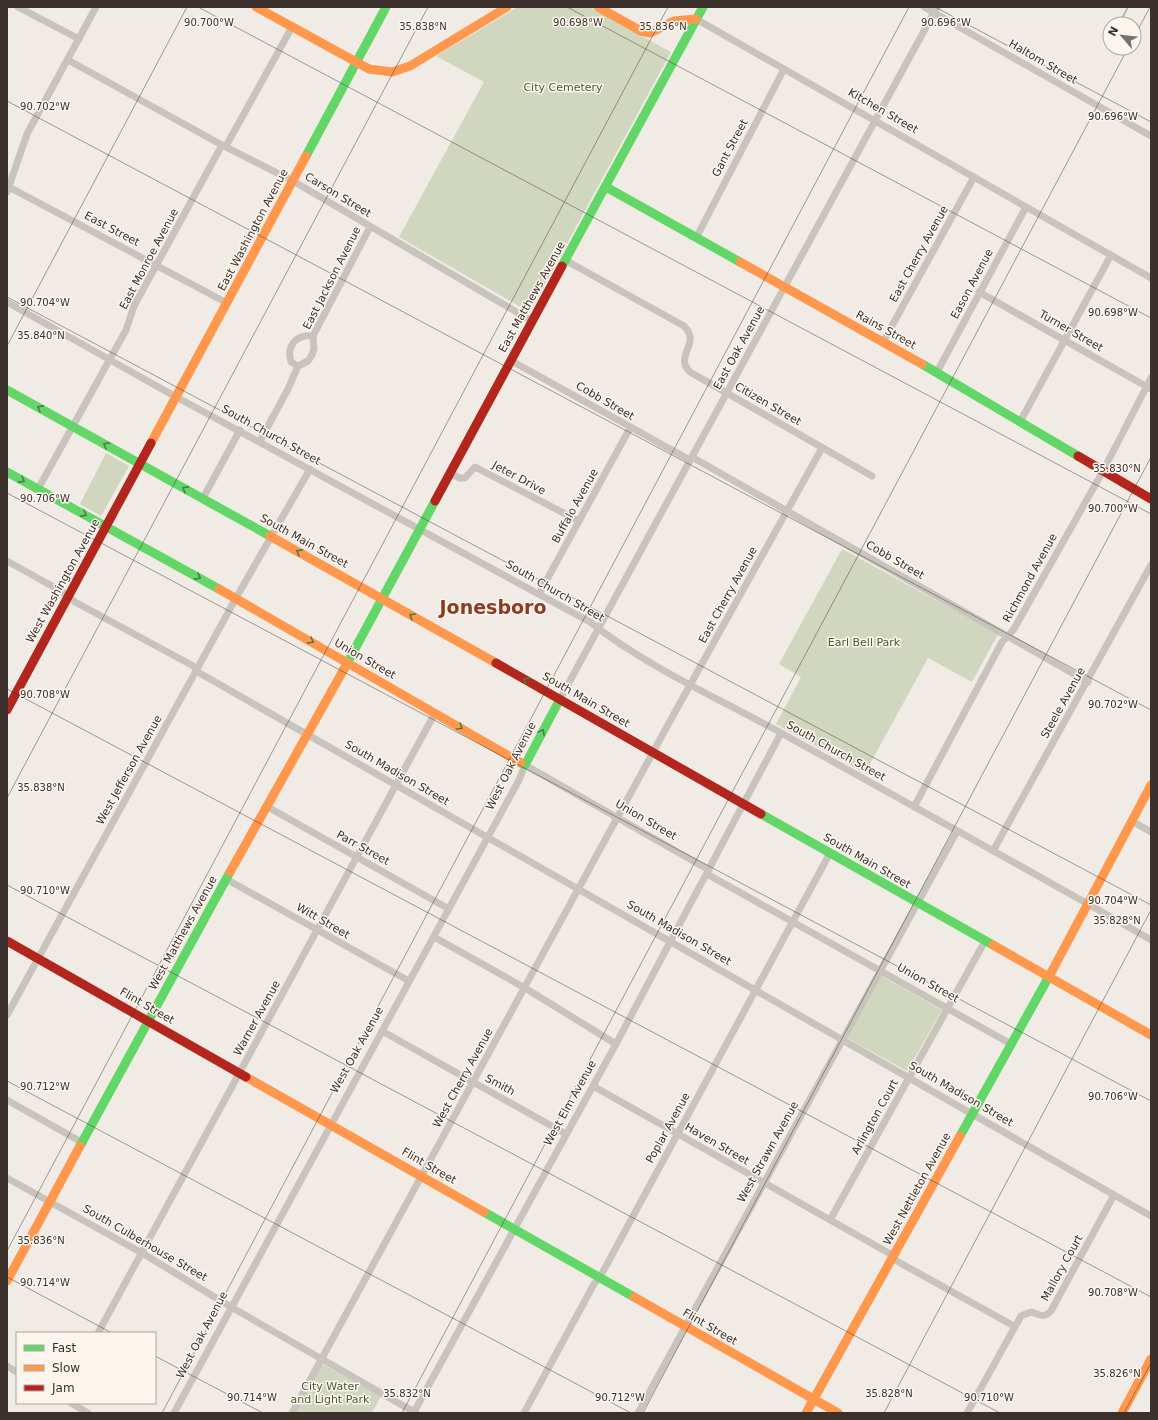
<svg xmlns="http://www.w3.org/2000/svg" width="1158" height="1420" font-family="'DejaVu Sans',sans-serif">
<rect width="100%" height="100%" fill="#f0ebe5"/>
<g fill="#d1d6bf">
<path d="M518,7H589L671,52L533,306L524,309L399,237L484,82L436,56Z"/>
<path d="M106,453L129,466L101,516L80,504Z"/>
<path d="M842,549L998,634L972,682L928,658L865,773L776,724L801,677L779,664Z"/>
<path d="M881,976L942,1010L907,1071L847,1038Z"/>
<path d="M324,1365L381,1396L372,1413H295L321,1366Z"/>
</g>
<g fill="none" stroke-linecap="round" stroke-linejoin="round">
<path stroke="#a1c2c1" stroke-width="2" d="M1119,24L1128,7"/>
<g stroke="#c9c3be" stroke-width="7">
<path d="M18,7L79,39"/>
<path d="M924,7L1151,136"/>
<path d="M696,19L1151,278"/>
<path d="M68,60L222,145L293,181L532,321"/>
<path d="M226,146L292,27"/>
<path d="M7,186L227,303"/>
<path d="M7,192L27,134L96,7"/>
<path d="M696,238L784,69"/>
<path d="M565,260L684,326C702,344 673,356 690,372L872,476"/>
<path d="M979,292L1151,389"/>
<path d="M7,302L169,393L590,622C647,667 720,699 783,734C906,802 1029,870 1151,940"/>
<path d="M883,342L974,177"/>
<path d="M510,360L690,460"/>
<path d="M298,366L291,362C286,346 296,334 313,336"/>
<path d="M937,372L1026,207"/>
<path d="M1020,422L1111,255"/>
<path d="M260,441L288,389L298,366L308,361L312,355L314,349L313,336L370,227"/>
<path d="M692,457L1088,682"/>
<path d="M450,473L460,478H465L475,467L579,521"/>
<path d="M38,489L126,330L134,306L222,145"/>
<path d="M203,498L240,430"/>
<path d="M7,561L61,591L75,602L197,668"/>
<path d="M539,594L630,428"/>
<path d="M196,671L1151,1216"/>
<path d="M560,699L937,7"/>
<path d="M266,806L449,909"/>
<path d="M914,807L1002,642L1014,629L1103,471L1151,378"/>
<path d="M1132,821L1151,832"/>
<path d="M993,851L1151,565"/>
<path d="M707,874L1011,1044"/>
<path d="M226,879L409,981"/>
<path d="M434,937L525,988L616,1044"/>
<path d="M7,1015L236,598L310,469"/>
<path d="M382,1031L566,1134"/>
<path d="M593,1086L894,1256"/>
<path d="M7,1100L83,1143"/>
<path d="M7,1178L142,1253L231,1307L416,1413"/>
<path d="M830,1220L985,941"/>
<path d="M893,1259L1014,1326"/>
<path d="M98,1333L435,713"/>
<path d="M7,1366L17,1372"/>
<path d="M71,1403L88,1413"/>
<path d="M414,1412L616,1044L781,733"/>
<path d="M174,1413L519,780L525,765L709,870"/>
<path d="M292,1413L675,712L822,448"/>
<path d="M524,1413L594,1284L600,1277L830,853"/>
<path d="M638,1413L957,831"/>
<path d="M967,1413L1021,1316L1031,1312C1039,1314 1044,1319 1051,1311L1114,1195"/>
</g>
<g stroke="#63d668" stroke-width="9">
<path d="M306,156L386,7"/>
<path d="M606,187L740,262"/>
<path d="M562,266L703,7"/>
<path d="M922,364L1078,456"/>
<path d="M7,390L270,536"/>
<path d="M7,472L219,589"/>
<path d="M344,669L435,501"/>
<path d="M521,763L525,765L560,699"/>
<path d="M761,814L993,945"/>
<path d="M960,1136L1052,971"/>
<path d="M80,1146L230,872"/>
<path d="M484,1212L634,1297"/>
</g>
<g stroke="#ff974d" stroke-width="9">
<path d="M256,7L369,69L392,72L410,66L507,7"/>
<path d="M598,7L641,31L650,33L674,21L696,19"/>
<path d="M740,262L922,364"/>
<path d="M151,443L306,156"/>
<path d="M270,536L496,663"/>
<path d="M219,589L521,763"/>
<path d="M230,872L344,669"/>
<path d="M993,945L1151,1035"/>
<path d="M1052,971L1151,785"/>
<path d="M246,1077L484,1212"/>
<path d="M7,1281L80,1146"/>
<path d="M634,1297L838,1413"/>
<path d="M806,1413L960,1136"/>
<path d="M1122,1413L1151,1359"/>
</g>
<g stroke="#b3261e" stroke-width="9">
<path d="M1078,456L1151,499"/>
<path d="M435,501L562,266"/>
<path d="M496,663L761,814"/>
<path d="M7,710L151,443"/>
<path d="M7,941L246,1077"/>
</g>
</g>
<defs><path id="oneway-chevron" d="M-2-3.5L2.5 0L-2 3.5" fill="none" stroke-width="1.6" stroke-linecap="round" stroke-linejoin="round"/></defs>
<g stroke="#4d7b46">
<use href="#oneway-chevron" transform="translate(40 408) rotate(-151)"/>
<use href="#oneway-chevron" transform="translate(106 445) rotate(-151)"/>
<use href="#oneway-chevron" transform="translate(22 480) rotate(29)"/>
<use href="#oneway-chevron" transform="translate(185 489) rotate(-151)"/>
<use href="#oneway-chevron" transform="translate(84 514) rotate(29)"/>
<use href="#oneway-chevron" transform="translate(299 552) rotate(-151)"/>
<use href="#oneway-chevron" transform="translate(198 577) rotate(29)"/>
<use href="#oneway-chevron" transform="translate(412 616) rotate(-150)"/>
<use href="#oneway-chevron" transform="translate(311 641) rotate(30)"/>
<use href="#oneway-chevron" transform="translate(526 680) rotate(-151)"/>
<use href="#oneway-chevron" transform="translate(460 727) rotate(30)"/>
<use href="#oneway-chevron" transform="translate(542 732) rotate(-62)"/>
</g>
<path fill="none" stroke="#3b302b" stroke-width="1" stroke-opacity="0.45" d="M198,7L1151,514M567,7L1151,318M935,7L1151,122M1134,37L1150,7M7,101L1151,710M7,297L1151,905M7,346L187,7M7,493L1151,1101M7,689L1151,1297M7,798L428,7M7,885L1000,1413M7,1081L631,1413M7,1251L668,7M7,1277L112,1333M155,1356L263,1413M162,1413L909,7M402,1413L1128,48M643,1413L1151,457M884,1413L1151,910M1124,1413L1151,1363"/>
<g text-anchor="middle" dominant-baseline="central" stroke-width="3" stroke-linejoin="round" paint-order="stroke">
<g font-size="11" fill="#3b302b" stroke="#fbf5ee">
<text transform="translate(1043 62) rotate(30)">Haltom Street</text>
<text transform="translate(883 111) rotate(30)">Kitchen Street</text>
<text transform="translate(730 148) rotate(-62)">Gant Street</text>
<text transform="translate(338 195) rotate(31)">Carson Street</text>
<text transform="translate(112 229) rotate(28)">East Street</text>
<text transform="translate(253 230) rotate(-62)">East Washington Avenue</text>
<text transform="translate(919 254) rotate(-61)">East Cherry Avenue</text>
<text transform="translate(149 259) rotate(-62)">East Monroe Avenue</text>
<text transform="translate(332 278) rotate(-63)">East Jackson Avenue</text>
<text transform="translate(972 284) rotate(-62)">Eason Avenue</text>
<text transform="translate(532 297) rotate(-61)">East Matthews Avenue</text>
<text transform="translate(886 330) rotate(29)">Rains Street</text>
<text transform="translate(1071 331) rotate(30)">Turner Street</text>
<text transform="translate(739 348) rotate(-61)">East Oak Avenue</text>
<text transform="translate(605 401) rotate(30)">Cobb Street</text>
<text transform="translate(768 404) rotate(30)">Citizen Street</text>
<text transform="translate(271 435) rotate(29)">South Church Street</text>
<text transform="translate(519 478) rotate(28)">Jeter Drive</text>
<text transform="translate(575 506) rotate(-61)">Buffalo Avenue</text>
<text transform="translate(304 541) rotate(29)">South Main Street</text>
<text transform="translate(895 560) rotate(30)">Cobb Street</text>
<text transform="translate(1030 578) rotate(-61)">Richmond Avenue</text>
<text transform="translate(63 581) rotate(-61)">West Washington Avenue</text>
<text transform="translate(555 591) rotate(30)">South Church Street</text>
<text transform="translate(728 595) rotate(-61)">East Cherry Avenue</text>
<text transform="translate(365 659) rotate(30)">Union Street</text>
<text transform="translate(586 700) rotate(30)">South Main Street</text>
<text transform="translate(1063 703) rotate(-61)">Steele Avenue</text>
<text transform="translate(836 751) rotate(29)">South Church Street</text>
<text transform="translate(511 766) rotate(-63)">West Oak Avenue</text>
<text transform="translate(129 770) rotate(-61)">West Jefferson Avenue</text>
<text transform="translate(397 773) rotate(30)">South Madison Street</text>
<text transform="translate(646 820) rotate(30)">Union Street</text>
<text transform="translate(363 848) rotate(29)">Parr Street</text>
<text transform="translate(867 861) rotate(30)">South Main Street</text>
<text transform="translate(323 921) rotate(30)">Witt Street</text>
<text transform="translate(183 933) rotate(-61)">West Matthews Avenue</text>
<text transform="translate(679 933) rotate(30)">South Madison Street</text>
<text transform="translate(928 983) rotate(29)">Union Street</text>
<text transform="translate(147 1006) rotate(30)">Flint Street</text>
<text transform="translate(257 1018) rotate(-61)">Warner Avenue</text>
<text transform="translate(357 1050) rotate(-61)">West Oak Avenue</text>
<text transform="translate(463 1078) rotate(-61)">West Cherry Avenue</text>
<text transform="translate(500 1085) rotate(28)">Smith</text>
<text transform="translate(961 1094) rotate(30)">South Madison Street</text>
<text transform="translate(570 1103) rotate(-61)">West Elm Avenue</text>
<text transform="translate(875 1117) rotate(-61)">Arlington Court</text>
<text transform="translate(668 1128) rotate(-61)">Poplar Avenue</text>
<text transform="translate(717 1144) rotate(30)">Haven Street</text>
<text transform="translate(768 1152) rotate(-61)">West Strawn Avenue</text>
<text transform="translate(429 1166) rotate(30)">Flint Street</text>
<text transform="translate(917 1189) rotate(-61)">West Nettleton Avenue</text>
<text transform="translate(145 1243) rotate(30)">South Culberhouse Street</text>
<text transform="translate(1062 1268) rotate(-61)">Mallory Court</text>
<text transform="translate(710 1327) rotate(30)">Flint Street</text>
<text transform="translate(202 1335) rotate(-62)">West Oak Avenue</text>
</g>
<g font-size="11" fill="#4a5a2e" stroke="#fbf5ee">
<text x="563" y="87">City Cemetery</text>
<text x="864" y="642">Earl Bell Park</text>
<text x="330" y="1386">City Water<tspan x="330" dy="13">and Light Park</tspan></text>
</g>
<g font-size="19" font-weight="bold" fill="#8c3b22" stroke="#fbf5ee">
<text x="493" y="607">Jonesboro</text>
</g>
</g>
<g font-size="10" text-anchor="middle" fill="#3b302b" stroke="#fbf5ee" stroke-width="3" stroke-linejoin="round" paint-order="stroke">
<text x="209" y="26">90.700°W</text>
<text x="578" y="26">90.698°W</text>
<text x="946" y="26">90.696°W</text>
<text x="423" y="30">35.838°N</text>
<text x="663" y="30">35.836°N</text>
<text x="45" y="110">90.702°W</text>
<text x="1113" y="120">90.696°W</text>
<text x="45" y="306">90.704°W</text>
<text x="1113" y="316">90.698°W</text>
<text x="41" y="339">35.840°N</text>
<text x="1117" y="472">35.830°N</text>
<text x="45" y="502">90.706°W</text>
<text x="1113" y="512">90.700°W</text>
<text x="45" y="698">90.708°W</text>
<text x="1113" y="708">90.702°W</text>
<text x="41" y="791">35.838°N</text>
<text x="45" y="894">90.710°W</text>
<text x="1113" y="904">90.704°W</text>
<text x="1117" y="924">35.828°N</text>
<text x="45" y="1090">90.712°W</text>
<text x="1113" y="1100">90.706°W</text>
<text x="41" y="1244">35.836°N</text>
<text x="45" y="1286">90.714°W</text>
<text x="1113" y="1296">90.708°W</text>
<text x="1117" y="1377">35.826°N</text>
<text x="407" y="1397">35.832°N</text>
<text x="889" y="1397">35.828°N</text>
<text x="252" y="1401">90.714°W</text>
<text x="620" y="1401">90.712°W</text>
<text x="989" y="1401">90.710°W</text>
</g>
<rect width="1158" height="1420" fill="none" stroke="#3b302b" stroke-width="16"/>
<rect x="16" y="1332" width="140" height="72" fill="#fbf5ee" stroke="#aea6a0"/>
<rect x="24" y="1345" width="20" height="6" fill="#63d668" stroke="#aea6a0"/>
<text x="52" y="1352" font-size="12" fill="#3b302b">Fast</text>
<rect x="24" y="1365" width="20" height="6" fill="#ff974d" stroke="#aea6a0"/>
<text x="52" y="1372" font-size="12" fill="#3b302b">Slow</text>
<rect x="24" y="1385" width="20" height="6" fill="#b3261e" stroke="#aea6a0"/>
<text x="52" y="1392" font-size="12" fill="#3b302b">Jam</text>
<g transform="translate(1122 36) rotate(298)"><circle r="19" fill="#fbf5ee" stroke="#aea6a0"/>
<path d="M0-3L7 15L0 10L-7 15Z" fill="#7a716c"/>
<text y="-6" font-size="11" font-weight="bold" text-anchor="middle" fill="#3b302b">N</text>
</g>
</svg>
